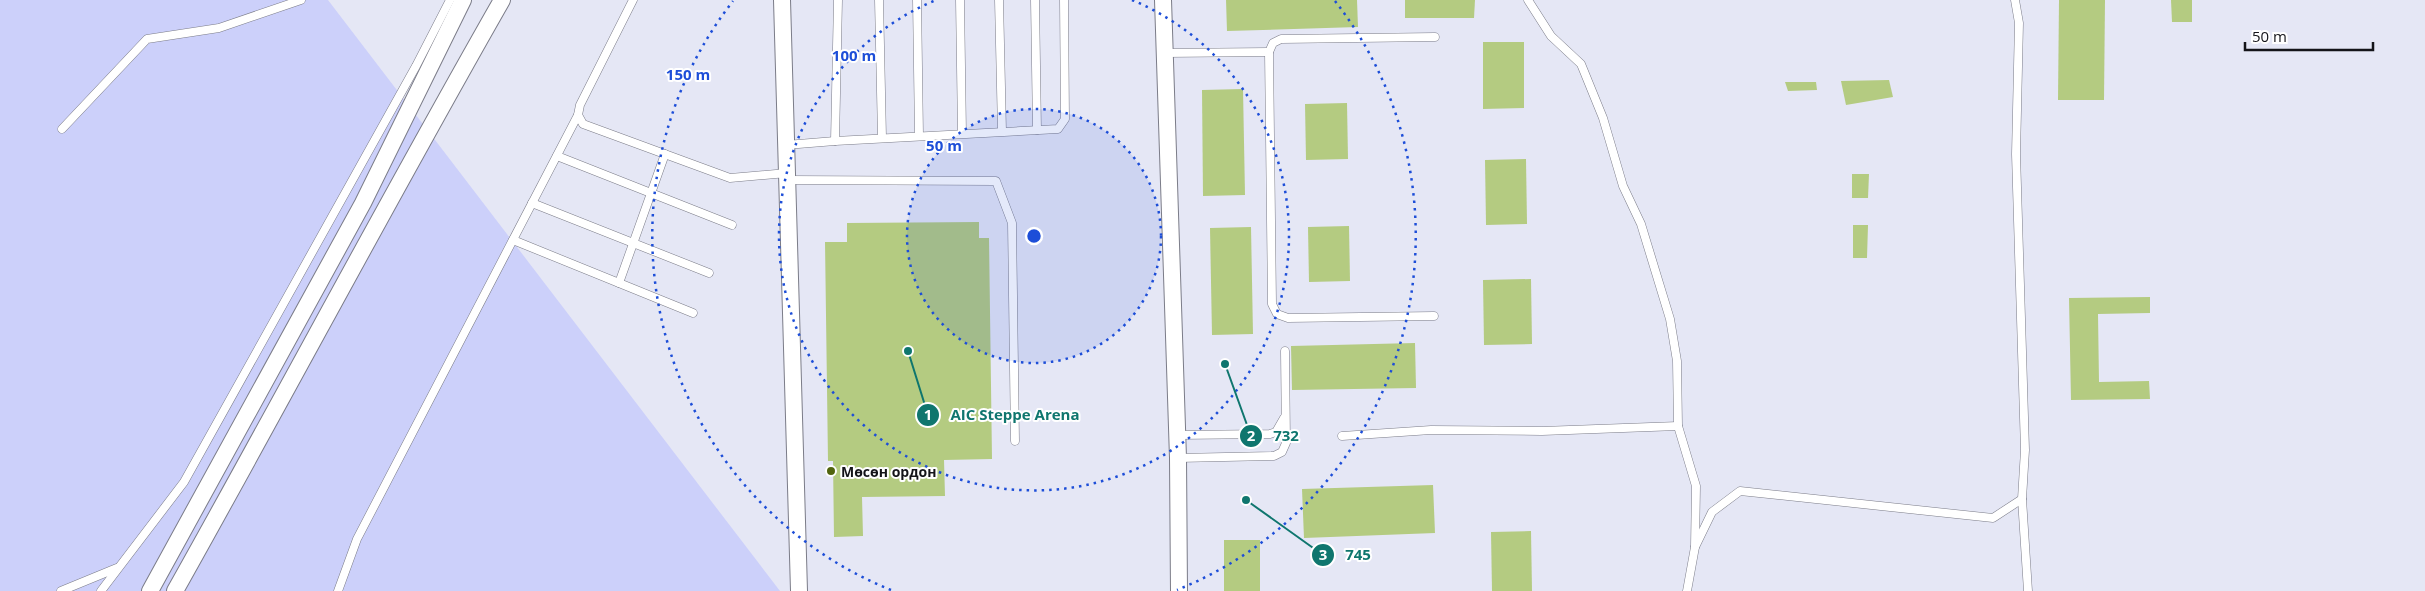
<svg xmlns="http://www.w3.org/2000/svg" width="2425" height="591" font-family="'Open Sans',sans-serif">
<rect width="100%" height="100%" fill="#e5e7f5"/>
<path fill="#ccd0fa" d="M0,0H328L780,591H0Z"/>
<g fill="#b4cb81">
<path d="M1226,0H1357L1358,27L1227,31Z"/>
<path d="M1405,0H1475L1474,18H1405Z"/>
<path d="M2059,0H2105L2104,100H2058Z"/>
<path d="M2171,0H2192V22H2172Z"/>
<path d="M1483,42H1524V108L1483,109Z"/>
<path d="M1889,80L1893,97L1846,105L1841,81Z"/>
<path d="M1785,82H1816L1817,90L1788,91Z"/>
<path d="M1243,89L1245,195L1203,196L1202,90Z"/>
<path d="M1347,103L1348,159L1306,160L1305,104Z"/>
<path d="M1526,159L1527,224L1486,225L1485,160Z"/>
<path d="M1852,174H1869L1868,198H1852Z"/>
<path d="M979,222V238H989L992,459L944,460L945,496L862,497L863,536L834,537L833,461H828L825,242H847V223Z"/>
<path d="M1853,225H1868L1867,258H1853Z"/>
<path d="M1349,226L1350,281L1309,282L1308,227Z"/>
<path d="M1251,227L1253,334L1212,335L1210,228Z"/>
<path d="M1531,279L1532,344L1484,345L1483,280Z"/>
<path d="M2150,297V313L2098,314L2099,382L2149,381L2150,399L2071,400L2069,298Z"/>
<path d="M1415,343L1416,388L1292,390L1291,346Z"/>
<path d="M1433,485L1435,533L1304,538L1302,489Z"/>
<path d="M1531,531L1532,591H1492L1491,532Z"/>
<rect x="1224" y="540" width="36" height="51"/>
</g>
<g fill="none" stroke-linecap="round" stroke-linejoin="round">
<defs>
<g id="service">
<path d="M633,0L580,105L578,115L583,124L730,178L787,173"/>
<path d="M838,0L835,141L1058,129L1065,119L1064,0"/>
<path d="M879,0L882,137"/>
<path d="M917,0L919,135"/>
<path d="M960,0L962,133"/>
<path d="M999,0L1002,131"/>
<path d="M1035,0L1037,130"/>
<path d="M1528,0L1551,36L1581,64L1603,118L1623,186L1641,224L1670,319L1677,361L1678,426L1696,486L1695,547L1687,591"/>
<path d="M1165,53L1269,52"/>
<path d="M62,129L147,39L219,28L301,0"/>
<path d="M786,145L835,141"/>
<path d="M557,156L732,225"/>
<path d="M787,180L996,181L1012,223L1015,441"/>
<path d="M532,203L709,273"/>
<path d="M513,240L693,313"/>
<path d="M619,283L665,154"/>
<path d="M1434,316L1288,318L1277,314L1272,304L1269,52L1273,43L1281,39L1435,37"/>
<path d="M1177,435L1270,434L1276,432L1284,418"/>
<path d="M1342,436L1431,430L1542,431L1678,426"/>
<path d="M1178,458L1274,456L1282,452L1286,443L1285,351"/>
<path d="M2022,499L2028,591"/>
<path d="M1695,547L1712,512L1740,491L1993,518L2022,499L2025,450L2016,154L2019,23L2015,0"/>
<path d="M61,591L117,568"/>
<path d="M101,591L184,482L416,66L450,0"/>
<path d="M338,591L357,539L578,115"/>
</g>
<g id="minor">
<path d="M782,0L799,591"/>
<path d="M1163,0L1178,458L1179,591"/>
<path d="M150,591L363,203L463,0"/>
<path d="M175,591C285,395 390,196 502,0"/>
</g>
</defs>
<use href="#service" stroke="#7b7c88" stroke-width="9"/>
<use href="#minor" stroke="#7b7c88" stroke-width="18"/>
<use href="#service" stroke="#fff" stroke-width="8"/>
<use href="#minor" stroke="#fff" stroke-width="16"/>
</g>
<circle cx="1034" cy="236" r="127" fill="#1d4ed8" fill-opacity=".12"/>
<g fill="none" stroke="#1d4ed8" stroke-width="2.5" stroke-dasharray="2.5 5">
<circle cx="1034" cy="236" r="127"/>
<path d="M1132 0A255 255 0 1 1 936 0"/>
<path d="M891 590A382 382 0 0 1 733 1M1335 1A382 382 0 0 1 1177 590"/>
</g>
<circle fill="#50640e" stroke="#fff" stroke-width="2" cx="831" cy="471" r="5"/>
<g text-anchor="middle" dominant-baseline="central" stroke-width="4" stroke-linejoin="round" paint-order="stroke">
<g font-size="14" font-weight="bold" fill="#141419" stroke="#fff" text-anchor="start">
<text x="841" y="471">Мөсөн ордон</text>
</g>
</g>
<circle cx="1034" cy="236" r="8" fill="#1d4ed8" stroke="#fff" stroke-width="2.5"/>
<g font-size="15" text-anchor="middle" font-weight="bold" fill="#1d4ed8" stroke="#fff" stroke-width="4" stroke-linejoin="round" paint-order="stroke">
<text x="854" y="61">100 m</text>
<text x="688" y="80">150 m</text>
<text x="944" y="151">50 m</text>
</g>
<path fill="none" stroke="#0f766e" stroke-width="2" d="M908 351L928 415M1225 364L1251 436M1246 500L1323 555"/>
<g fill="#0f766e" stroke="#fff" stroke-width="2">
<circle cx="908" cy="351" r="5"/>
<circle cx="1225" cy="364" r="5"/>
<circle cx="1246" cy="500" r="5"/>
<circle cx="928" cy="415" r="12"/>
<circle cx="1251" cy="436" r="12"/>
<circle cx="1323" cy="555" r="12"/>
</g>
<g font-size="15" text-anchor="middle" font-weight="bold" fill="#fff">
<text x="928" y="420">1</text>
<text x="1251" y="441">2</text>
<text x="1323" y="560">3</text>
</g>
<g font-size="15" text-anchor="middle" font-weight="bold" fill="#0f766e" stroke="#fff" stroke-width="4" stroke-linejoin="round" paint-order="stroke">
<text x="1015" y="420">AIC Steppe Arena</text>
<text x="1286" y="441">732</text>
<text x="1358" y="560">745</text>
</g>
<path d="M2245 42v8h128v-8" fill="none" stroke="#141419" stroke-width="2.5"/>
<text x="2252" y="42" font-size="15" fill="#141419" stroke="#ffffff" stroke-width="4" paint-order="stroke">50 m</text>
</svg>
